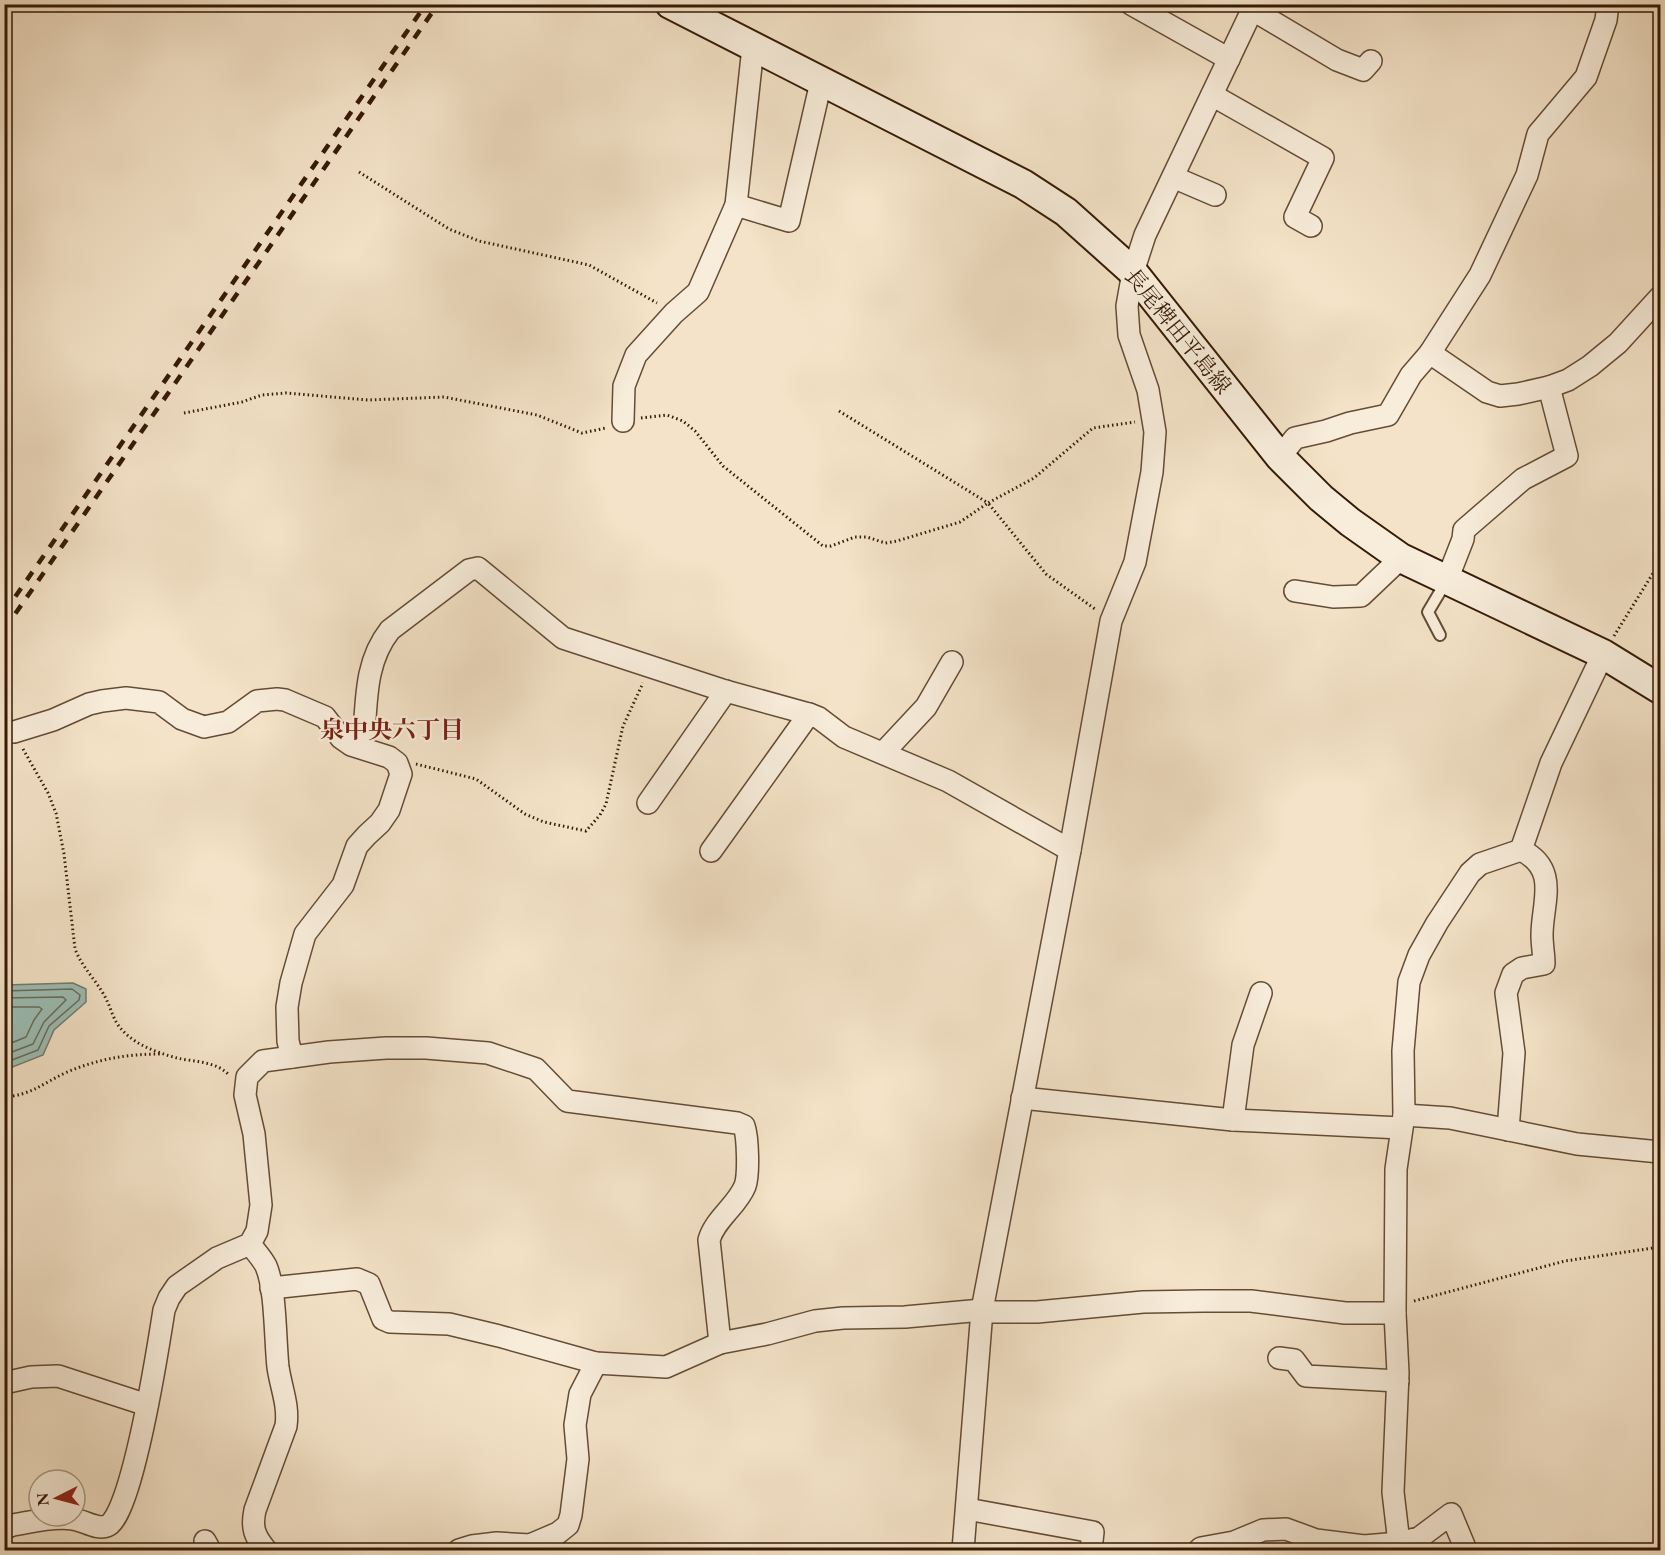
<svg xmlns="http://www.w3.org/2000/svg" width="1665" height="1555" font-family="'EB Garamond','Noto Serif JP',serif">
<rect width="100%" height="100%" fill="#f4e3c8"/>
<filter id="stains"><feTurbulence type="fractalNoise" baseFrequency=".00333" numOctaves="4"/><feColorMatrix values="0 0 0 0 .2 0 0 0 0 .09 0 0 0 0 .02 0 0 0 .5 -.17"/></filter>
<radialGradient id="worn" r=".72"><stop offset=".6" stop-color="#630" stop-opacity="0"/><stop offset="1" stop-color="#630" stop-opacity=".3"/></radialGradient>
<path fill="#9cbeb5" stroke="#737c6e" stroke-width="1.5" d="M73,983L86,989V1002L54,1030L43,1055L5,1070V985Z"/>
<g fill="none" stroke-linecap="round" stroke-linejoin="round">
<g stroke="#686c5c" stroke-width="1.5">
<path d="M4,991L72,989L80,995L79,1000L49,1026L38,1050L4,1063"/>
<path d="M4,998L63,997L66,1000L44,1022L33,1044L4,1055"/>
<path d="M4,1007H39L42,1009L34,1020L26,1037L4,1046"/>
</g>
<defs>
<path id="lane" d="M1440,635L1428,612L1447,580"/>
<g id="street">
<path d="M1131,4L1229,59"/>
<path d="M1253,10L1337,60L1363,70L1371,61"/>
<path d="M1212,95L1323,158L1295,217L1311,226"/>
<path d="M1173,177L1215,195"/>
<path d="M736,205L789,221L821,82"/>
<path d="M1430,353L1480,275L1527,175L1538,134L1586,77L1606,20L1608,4"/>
<path d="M623,421L624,386L636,355L674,313L698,292L736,205L753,47"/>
<path d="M1280,457L1295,438L1326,431L1350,423L1388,415L1411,375L1430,353L1487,392L1500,396L1518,394L1549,387L1568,380L1590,366L1618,343L1660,297"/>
<path d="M1447,580L1463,539L1464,530L1523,479L1567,456L1549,387"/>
<path d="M1295,591L1333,597L1361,596L1401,558"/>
<path d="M14,732L53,720L89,704L102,701L126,698L159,702L182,719L204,727L228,722L257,701L277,699L285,700L325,717L341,738L351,745L389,757L397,763L401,774L389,810L380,823L367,835L357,846L343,885L305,934L291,983L287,1007L288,1041L292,1057"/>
<path d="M363,748C367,706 363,664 390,630L469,570L478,568L563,638L722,690L809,714L819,718L844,737L948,781L1070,850"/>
<path d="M883,753L926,707L952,662"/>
<path d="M648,803L726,691"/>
<path d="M711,851L809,714"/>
<path d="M1022,1098L1233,1120L1401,1128"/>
<path d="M1404,1115L1450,1118L1577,1144L1660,1152"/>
<path d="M1233,1120L1243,1045L1261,993"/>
<path d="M1508,1130L1514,1053L1506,993L1513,974L1522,968L1544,964C1544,955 1542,945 1542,935C1542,903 1560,869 1521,850"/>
<path d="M250,1244C255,1251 262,1258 266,1266C276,1289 275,1340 278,1367C281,1388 289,1405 286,1426L255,1510C251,1528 255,1537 266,1550"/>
<path d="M271,1288L357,1279L369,1284L383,1319L390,1322L449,1324L499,1336L596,1363L666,1367L720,1343L767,1334L815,1321L843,1318L905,1317L982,1310L991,1312H1037L1143,1302L1203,1301H1251L1345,1313H1395"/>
<path d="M1279,1358L1294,1360L1306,1376L1398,1381"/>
<path d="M4,1383L31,1377L58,1376L147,1405"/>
<path d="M967,1509L1093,1532L1091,1550"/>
<path d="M4,1528L13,1525C31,1522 54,1516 72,1519C84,1520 96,1530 107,1526C132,1517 159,1342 164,1310L169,1298L177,1286L217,1258L250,1244L257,1231L261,1205L254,1134L245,1095L247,1077L263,1061L329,1052L386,1048H426L488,1053L536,1069L567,1101L737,1123L744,1126C748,1137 749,1175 745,1186C737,1206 715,1219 709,1240L720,1343"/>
<path d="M205,1541L210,1550"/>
<path d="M1399,1543L1393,1492L1398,1373L1395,1313L1396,1169L1404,1115L1403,1051L1409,982L1419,955L1437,923L1470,873L1480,864L1521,850L1551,763L1603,654"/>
<path d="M459,1550L472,1546L497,1543L530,1545L558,1533L568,1525L571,1515L578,1459L575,1425L580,1394L596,1363"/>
<path d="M963,1550L982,1310L1070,850L1111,621L1135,562L1152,472L1155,432L1148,390L1129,335L1127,306L1133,272L1145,235L1255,4"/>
<path d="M1199,1550L1201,1548L1234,1542L1263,1530L1286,1529L1316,1540L1364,1546L1399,1543L1419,1538L1451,1514L1466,1550"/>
</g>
<path id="secondary" d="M670,4L1023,184L1066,212L1133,272L1280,457L1321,498L1350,522L1401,558L1603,654L1660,689"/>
</defs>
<use href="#lane" stroke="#654c35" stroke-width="14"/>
<use href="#street" stroke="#654c35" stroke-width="24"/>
<use href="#secondary" stroke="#351a04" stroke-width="32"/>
<g stroke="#351a04" stroke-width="3" stroke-dasharray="1.5 3" stroke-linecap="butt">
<path d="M359,172L449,229L479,241L589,265L657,303"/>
<path d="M839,411L988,503L1034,478L1093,428L1135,422"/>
<path d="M184,413L242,402L262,395L286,393L368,400L444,397L537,415L582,433L606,428"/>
<path d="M641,418L667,415L683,421L695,431L723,466L823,546H831L855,537H867L885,543L897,541L960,522L988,503L1046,574L1095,609"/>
<path d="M1614,636L1660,562"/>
<path d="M4,706L8,716"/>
<path d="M23,749L48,793L56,813L64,854L75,949C82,967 95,979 104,995C110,1005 112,1016 118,1025C132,1044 155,1052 177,1058C194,1062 216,1061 229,1075"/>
<path d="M416,764L476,779L525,814L544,822L586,831L600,815L606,804L623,726L643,683"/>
<path d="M4,1097C31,1095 42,1084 65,1073C97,1059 127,1054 161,1054"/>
<path d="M1414,1301L1565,1261L1660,1247"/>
</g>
<use href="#lane" stroke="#f8eddb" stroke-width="10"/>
<use href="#street" stroke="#f8eddb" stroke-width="21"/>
<use href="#secondary" stroke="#f8eddb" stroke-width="28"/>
<g stroke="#351a04" stroke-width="4.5" stroke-dasharray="10 10" stroke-linecap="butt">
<path d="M4,613L426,4"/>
<path d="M4,630L438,4"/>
</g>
</g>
<g text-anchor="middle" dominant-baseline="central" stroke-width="4.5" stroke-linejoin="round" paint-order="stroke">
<g font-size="22" fill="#351a04" stroke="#f8eddb">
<text transform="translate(1178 331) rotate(51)">長尾稗田平島線</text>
</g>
<g font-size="24" font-weight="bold" fill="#7a1f14" stroke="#f8eddb">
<text x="392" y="729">泉中央六丁目</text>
</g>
</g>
<rect width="1665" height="1555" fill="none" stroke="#f4e3c8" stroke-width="24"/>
<rect x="6" y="6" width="1653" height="1543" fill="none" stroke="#351a04" stroke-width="3"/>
<rect x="12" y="12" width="1641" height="1531" fill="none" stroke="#351a04" stroke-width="1.5"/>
<g transform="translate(57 1498) rotate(264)"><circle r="28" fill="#f8eddb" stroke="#aa9985" stroke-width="1.5"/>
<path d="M0-4.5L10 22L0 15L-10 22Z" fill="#8f2418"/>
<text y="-9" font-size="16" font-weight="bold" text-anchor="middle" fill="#351a04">N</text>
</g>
<rect width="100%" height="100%" filter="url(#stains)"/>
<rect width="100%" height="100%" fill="url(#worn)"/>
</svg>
